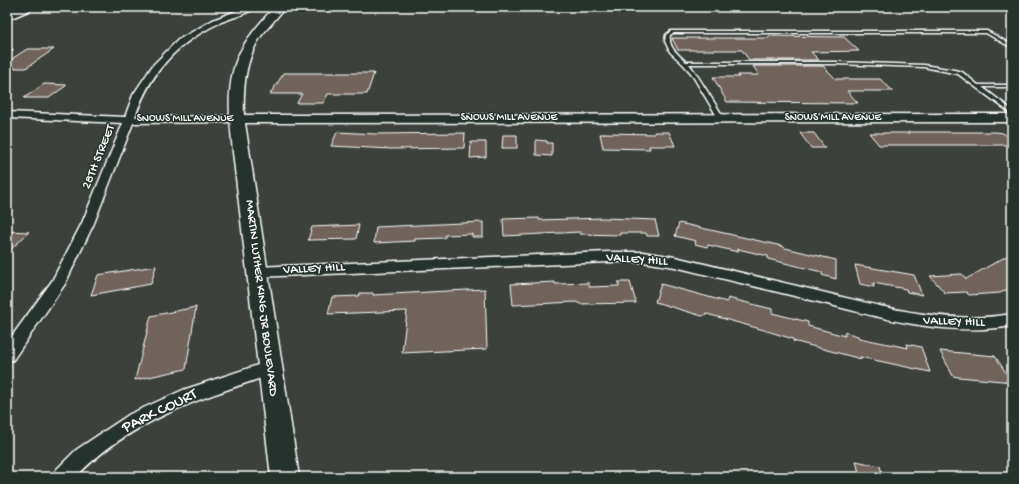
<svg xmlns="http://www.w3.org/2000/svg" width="1019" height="484" font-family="'Gochi Hand',sans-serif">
<rect width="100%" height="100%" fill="#3c413b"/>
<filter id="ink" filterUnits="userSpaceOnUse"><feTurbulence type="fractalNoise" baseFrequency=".025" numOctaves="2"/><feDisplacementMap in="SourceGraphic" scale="8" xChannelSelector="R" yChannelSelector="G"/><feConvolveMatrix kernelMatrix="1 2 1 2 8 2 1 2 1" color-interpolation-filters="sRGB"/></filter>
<g filter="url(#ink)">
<g fill="#6f635b" stroke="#fff">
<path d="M769,36L844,37L859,51L811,52L819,60H749L742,50H678L672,38H769Z"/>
<path d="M27,49H54L26,68H7V62Z"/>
<path d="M753,66H823L836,79H880L893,91H847L858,103L727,102L713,77H739L738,75H759Z"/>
<path d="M284,73H374L367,94H328L323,103H297L302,94H270Z"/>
<path d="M44,84L67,85L49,98H24Z"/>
<path d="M337,132L376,134L465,133L464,148L391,149L331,146Z"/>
<path d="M654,132H669L675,146H649L650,149L603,148L600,134H604V133L655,134Z"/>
<path d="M908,132H996L1003,133L1012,140V145H879L869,133H909Z"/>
<path d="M800,133H814L825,148H811Z"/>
<path d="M503,135H517V148H502Z"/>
<path d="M536,140L547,141V143H552V156L536,155Z"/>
<path d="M471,142H486V157L470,158Z"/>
<path d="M539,218V220L603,218L655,220L659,236H647L646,233H620V235L580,234V232L504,236L503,219Z"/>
<path d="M483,222V237H472V234L445,235V238L415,239V241L374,243L376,227Z"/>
<path d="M679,223L782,246L785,248L836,260V279L822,275V272L768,259V256L738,249V252L708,245L707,247L695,244L696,241L675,236Z"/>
<path d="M359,225L356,239L308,240L312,227Z"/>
<path d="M7,231L29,232L7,253Z"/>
<path d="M1012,253V287L1000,293L969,295L966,292L945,293L930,276L962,274L966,279Z"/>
<path d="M855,265L914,275L922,295L907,292L906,289L873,283L874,287L860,284Z"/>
<path d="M156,266L151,284L91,295L98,275Z"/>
<path d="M555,282V284L589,283V287L619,286L618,282H630L636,303L580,304L576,302L513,305L511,284Z"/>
<path d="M661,284L727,302L728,298L772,309V313L808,322V326L845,336L844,332L858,336L859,338L908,348L907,344L921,347L930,372L860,357L861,359L793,341V339L764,330L707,314L702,316L655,302Z"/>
<path d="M485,289L487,349L402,353L407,311L328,314L332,297L359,296L360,293H373V295Z"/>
<path d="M196,307L186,369L135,380L151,316Z"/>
<path d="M940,351L995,356L1012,382L959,377L953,376Z"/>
<path d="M856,461L880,466L883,477H860Z"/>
</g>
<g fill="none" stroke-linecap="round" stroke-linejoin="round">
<defs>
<g id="service">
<path d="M671,31H987L1012,45V48L986,33H673L670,35C668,48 678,54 686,62H835L924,65L954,70L962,72L978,85H1012V87H982L1012,110V114L958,74L924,67L835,64H689L695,72L724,118L721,120L718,118L691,73L683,64L670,52L665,41L666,35Z"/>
<path d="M10,49L12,50L7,53V50Z"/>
</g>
<g id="minor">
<path d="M246,7H256C246,15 230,18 219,23C176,44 151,71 135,117L237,116L242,119L237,122L133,123L94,223L65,284L13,360L7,361V343L52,281L82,223L123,123L7,118V112L125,117L133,95L153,65L178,40L213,20Z"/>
<path d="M609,252H643L675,257C725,269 776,281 826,293C888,308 948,325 1012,314V326C947,337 885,319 823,303C774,291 724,279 675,267L643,262H609L256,277L251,275L249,272L251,269L256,267Z"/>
<path d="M270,361L276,363L278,368L276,373C205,397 129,420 76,477H54L56,470L76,450L130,414L183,390Z"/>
</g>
<path id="secondary" d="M274,7H285C278,17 269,26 261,36C245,60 243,87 244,115L1012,114V122L245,123L299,477H271L233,152C230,121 225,84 239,54C248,36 261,22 274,7Z"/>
<path id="trunk" d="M16,7H32L30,10L7,20V11Z"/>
</defs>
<use href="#service" stroke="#fff" stroke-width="3"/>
<use href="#minor" stroke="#fff" stroke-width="3"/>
<use href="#secondary" stroke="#fff" stroke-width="3"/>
<use href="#trunk" stroke="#fff" stroke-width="3"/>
<use href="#service" fill="#26332d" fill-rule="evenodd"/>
<use href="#minor" fill="#26332d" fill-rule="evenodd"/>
<use href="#secondary" fill="#26332d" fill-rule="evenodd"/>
<use href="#trunk" fill="#26332d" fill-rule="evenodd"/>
</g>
</g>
<g text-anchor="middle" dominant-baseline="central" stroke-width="3" stroke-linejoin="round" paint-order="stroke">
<g font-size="11" fill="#fff" stroke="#26332d">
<text x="509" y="118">SNOWS MILL AVENUE</text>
<text x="833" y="118">SNOWS MILL AVENUE</text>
<text x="185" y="119">SNOWS MILL AVENUE</text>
</g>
<g font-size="13" fill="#fff" stroke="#26332d">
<text transform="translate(99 157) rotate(-68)">28TH STREET</text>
<text transform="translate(637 260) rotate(4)">VALLEY HILL</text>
<text transform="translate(314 269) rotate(-3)">VALLEY HILL</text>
<text transform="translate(261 298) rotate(83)">MARTIN LUTHER KING JR BOULEVARD</text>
<text transform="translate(954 322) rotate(2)">VALLEY HILL</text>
</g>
<g font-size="16" fill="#fff" stroke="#26332d">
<text transform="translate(160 412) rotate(-26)">PARK COURT</text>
</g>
</g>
<rect width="1019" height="484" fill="none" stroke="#26332d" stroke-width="24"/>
<rect x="12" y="12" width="995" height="460" fill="none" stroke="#fff" stroke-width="1.5" filter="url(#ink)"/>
</svg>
